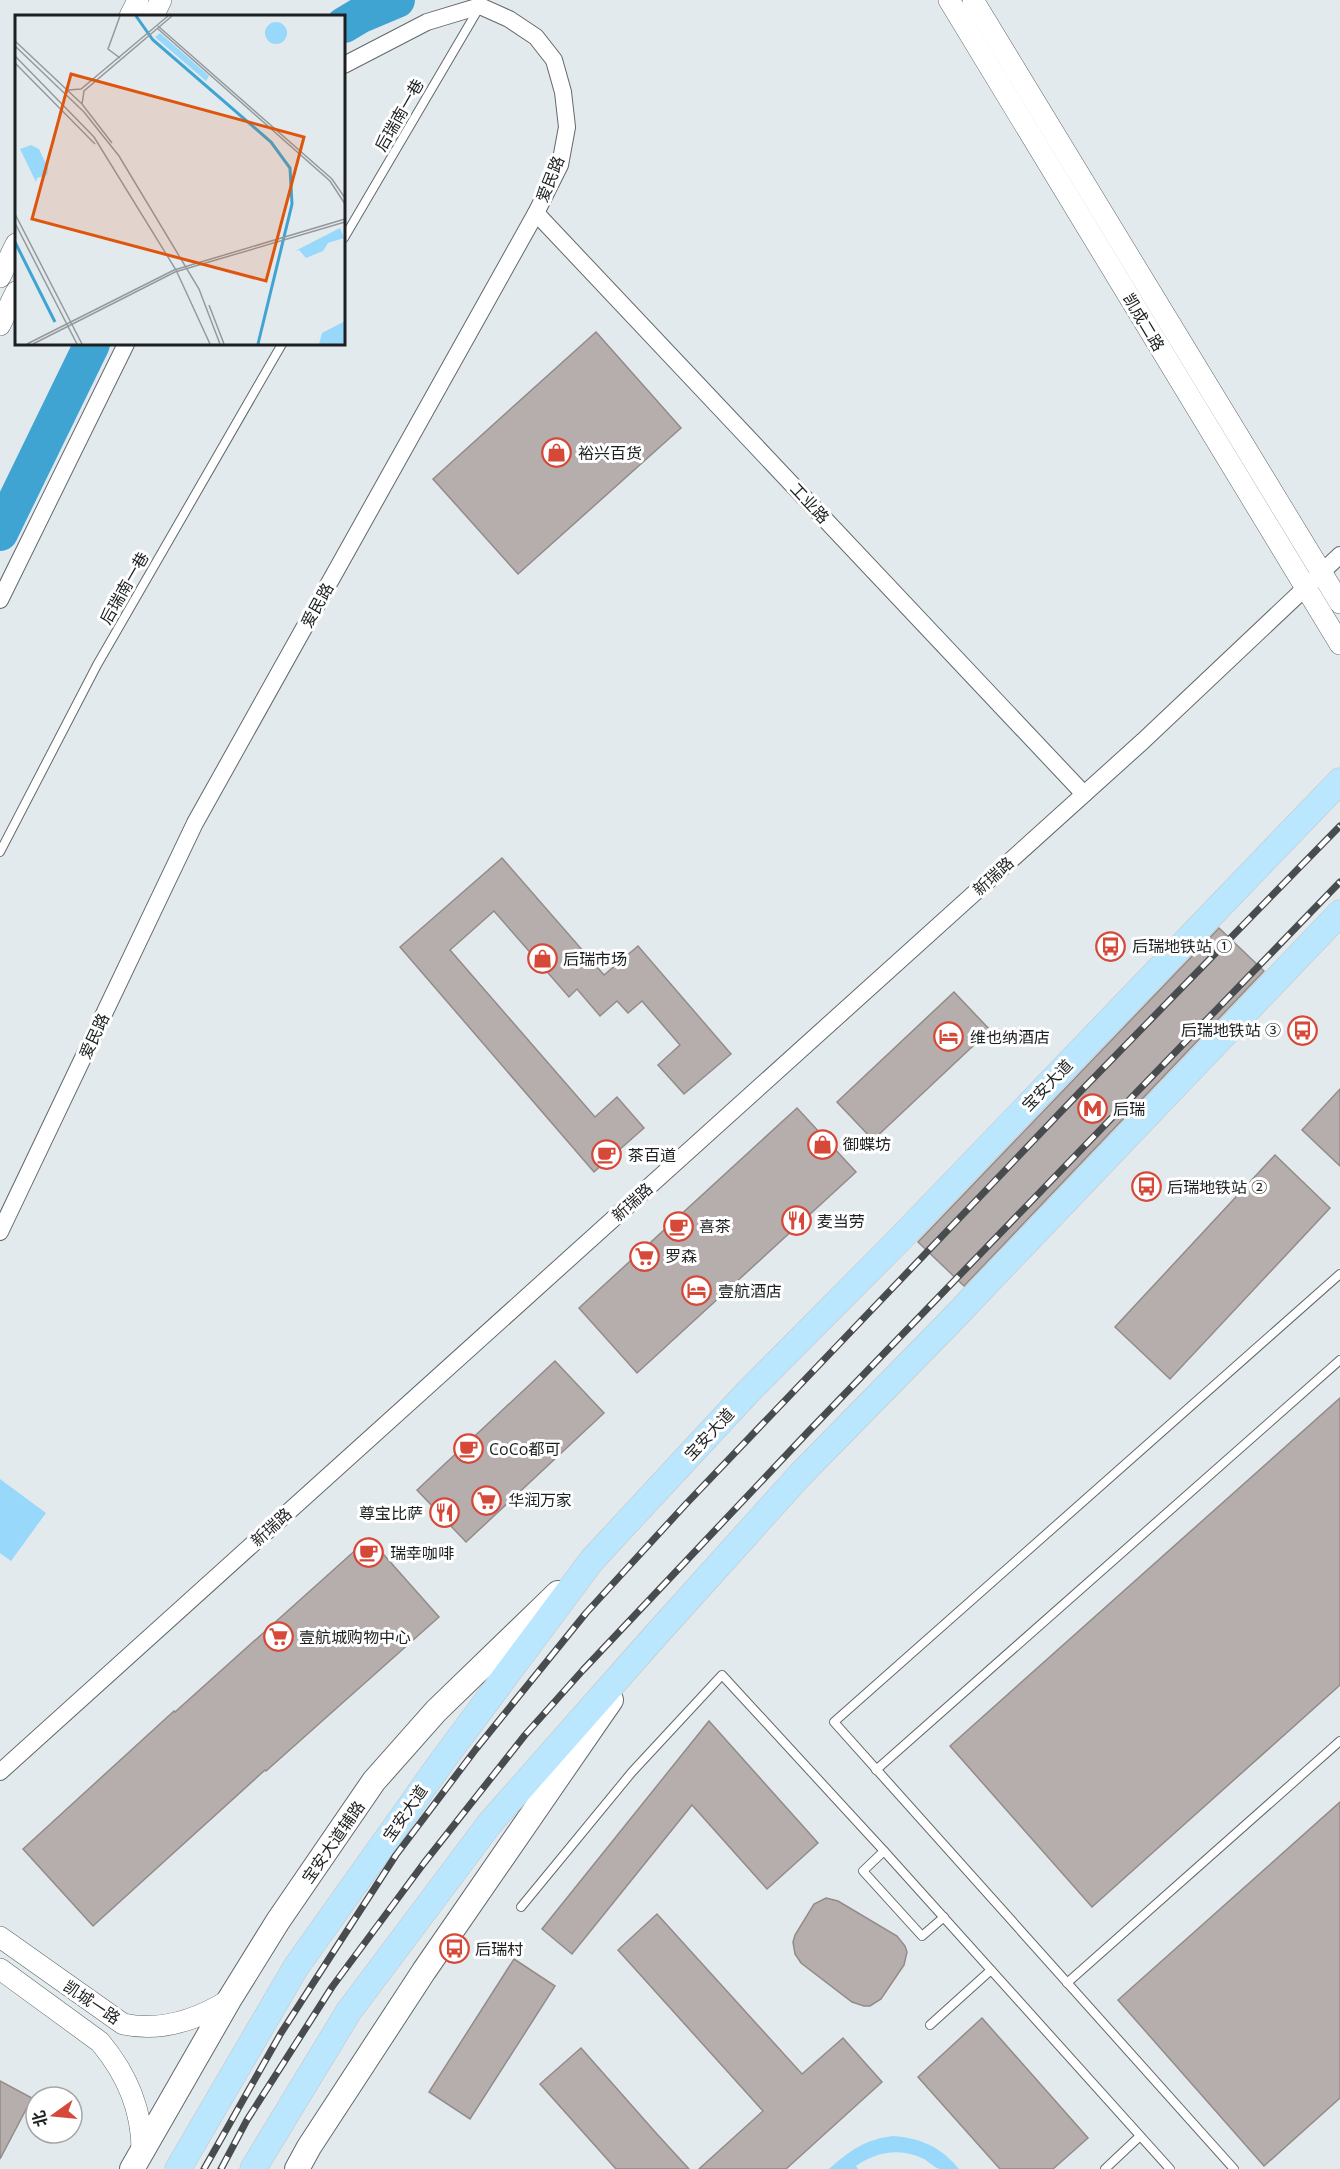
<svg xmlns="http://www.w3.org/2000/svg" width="1340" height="2169" font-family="'Open Sans','Noto Sans SC',sans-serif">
<rect width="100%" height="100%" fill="#e3eaee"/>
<g fill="#98d8fa">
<path d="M0,1479L46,1513L11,1561L0,1553Z"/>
<path d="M893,2136C921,2138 941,2147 959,2169C953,2169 946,2169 940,2169C935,2168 929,2162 924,2159C901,2147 875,2152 856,2166L858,2169H829C849,2151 866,2139 893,2136Z"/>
</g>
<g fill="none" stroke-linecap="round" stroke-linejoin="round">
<g stroke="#40a4d3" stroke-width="36">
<path d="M344,25L359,16L397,0"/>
<path d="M0,533L92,344"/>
</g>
</g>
<g fill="#b6aead" stroke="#938b8a" stroke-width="1.5">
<path d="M596,332L681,428L518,574L433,479Z"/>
<path d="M502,858L604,975L638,946L731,1054L684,1094L658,1065L680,1045L642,1001L628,1013L617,1001L600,1016L577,989L569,997L494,911L450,950L595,1117L617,1097L644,1128L594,1172L400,947Z"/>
<path d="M1219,928L1264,971L964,1286L918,1242Z"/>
<path d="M954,992L990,1030L873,1140L837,1102Z"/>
<path d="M1340,1089V1166L1302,1130Z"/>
<path d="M797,1108L856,1172L637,1373L579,1308Z"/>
<path d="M1275,1155L1330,1208L1170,1379L1115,1327Z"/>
<path d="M555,1361L604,1413L466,1542L417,1490Z"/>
<path d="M1340,1398V1685L1092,1907L950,1746Z"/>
<path d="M369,1538L439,1617L266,1771L265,1770L93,1926L23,1849L174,1711L175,1712Z"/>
<path d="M709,1721L818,1843L767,1889L692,1805L572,1954L542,1929Z"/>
<path d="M1340,1802V2098L1264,2166L1118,2000Z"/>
<path d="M826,1898L838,1901L897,1936L905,1946L907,1952L904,1965L881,1999L870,2006H864L852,2002L801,1963L795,1954L793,1942L795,1935L814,1904Z"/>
<path d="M657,1914L802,2074L843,2038L882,2082L786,2169H699L763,2111L618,1950Z"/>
<path d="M514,1959L555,1986L470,2119L429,2092Z"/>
<path d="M982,2018L1088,2138L1053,2169H1000L918,2077Z"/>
<path d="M581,2048L656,2133L689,2169H616L540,2084Z"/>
<path d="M0,2081L32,2098L0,2159Z"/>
</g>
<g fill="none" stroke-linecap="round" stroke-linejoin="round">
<defs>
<g id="service">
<path d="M344,238L479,8"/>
<path d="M0,852L97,665L282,344"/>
<path d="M876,1770L1340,1360"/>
<path d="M884,1851L863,1871L922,1936L944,1917"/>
<path d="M521,1907L632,1772L722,1675L884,1851L1170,2169"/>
<path d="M1067,1983L1340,1741"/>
<path d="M930,2025L991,1970"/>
<path d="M1105,2169L1140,2136"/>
<path d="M1234,2169L834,1722L1340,1274"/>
</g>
<g id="minor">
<path d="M536,213L1084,794"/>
<path d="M0,600L126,344"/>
<path d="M0,1232L195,823L536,213L560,165L567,127L563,92L554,60L536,37L509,19L480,6L427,22L344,65"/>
<path d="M0,1772L1143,741L1340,555"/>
</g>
<g id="tertiary">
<path d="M949,0L1340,644"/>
<path d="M973,0L1340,603"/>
<path d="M130,16L138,0"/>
<path d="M153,16L161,0"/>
<path d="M0,277L16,244"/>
<path d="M0,325L16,292"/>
<path d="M0,1937L123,2024C161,2032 197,2020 229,2000"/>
<path d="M0,1969L100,2042C126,2073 142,2110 142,2150"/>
</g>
<g id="secondary">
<path d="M132,2169L229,2000L278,1921L374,1781L436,1711L558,1593"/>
<path d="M297,2169L309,2147L424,1971L611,1700"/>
</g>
<g id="primary">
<path d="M178,2169L296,1967L443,1760L592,1560L747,1393L898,1241L1340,781"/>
<path d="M253,2169L349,2011L490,1823L655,1636L800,1475L947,1325L1340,913"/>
</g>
</defs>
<use href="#service" stroke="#62686c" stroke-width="10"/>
<use href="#minor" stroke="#62686c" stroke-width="18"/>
<use href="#tertiary" stroke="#62686c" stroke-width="22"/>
<use href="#secondary" stroke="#62686c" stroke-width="26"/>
<use href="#primary" stroke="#c4c5c5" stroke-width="27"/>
<use href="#service" stroke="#fff" stroke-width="8"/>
<use href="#minor" stroke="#fff" stroke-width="16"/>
<use href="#tertiary" stroke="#fff" stroke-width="21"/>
<use href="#secondary" stroke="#fff" stroke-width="24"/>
<use href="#primary" stroke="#bae6fe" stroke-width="26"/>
<defs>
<g id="rail">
<path d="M204,2169L281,2033L396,1855L476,1749L586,1613L686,1504L1077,1095L1340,826"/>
<path d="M221,2169L247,2120L332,1987L424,1863L525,1735L583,1670L807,1433L1340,882"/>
</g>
</defs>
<use href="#rail" stroke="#484c4e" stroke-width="7"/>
<use href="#rail" stroke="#fff" stroke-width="4.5" stroke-dasharray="14" stroke-linecap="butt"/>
</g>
<defs>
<symbol id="shop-ring" viewBox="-11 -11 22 22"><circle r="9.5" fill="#fff" stroke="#d64939" stroke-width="1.5"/><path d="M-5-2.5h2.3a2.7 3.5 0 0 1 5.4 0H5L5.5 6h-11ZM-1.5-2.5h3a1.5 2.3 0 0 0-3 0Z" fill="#d64939"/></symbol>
<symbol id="bus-ring" viewBox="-11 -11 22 22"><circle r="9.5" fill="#fff" stroke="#d64939" stroke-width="1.5"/><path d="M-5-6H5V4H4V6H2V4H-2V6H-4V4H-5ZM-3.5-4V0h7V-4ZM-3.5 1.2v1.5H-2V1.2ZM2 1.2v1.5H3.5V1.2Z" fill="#d64939"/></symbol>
<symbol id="hotel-ring" viewBox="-11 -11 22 22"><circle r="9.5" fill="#fff" stroke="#d64939" stroke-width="1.5"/><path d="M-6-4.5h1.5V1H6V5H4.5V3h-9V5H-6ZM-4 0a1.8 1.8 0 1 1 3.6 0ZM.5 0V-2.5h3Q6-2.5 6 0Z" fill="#d64939"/></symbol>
<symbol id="metro-ring" viewBox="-11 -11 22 22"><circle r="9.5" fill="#fff" stroke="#d64939" stroke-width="1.5"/><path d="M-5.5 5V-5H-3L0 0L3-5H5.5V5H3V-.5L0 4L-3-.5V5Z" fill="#d64939"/></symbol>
<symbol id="cafe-ring" viewBox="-11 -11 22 22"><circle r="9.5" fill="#fff" stroke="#d64939" stroke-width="1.5"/><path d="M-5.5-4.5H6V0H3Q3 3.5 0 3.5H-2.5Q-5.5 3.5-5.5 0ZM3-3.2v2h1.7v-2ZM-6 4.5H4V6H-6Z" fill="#d64939"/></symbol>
<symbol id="restaurant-ring" viewBox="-11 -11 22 22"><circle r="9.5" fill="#fff" stroke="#d64939" stroke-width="1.5"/><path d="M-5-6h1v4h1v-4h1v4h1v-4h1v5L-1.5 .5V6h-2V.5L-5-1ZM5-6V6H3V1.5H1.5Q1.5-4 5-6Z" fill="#d64939"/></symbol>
<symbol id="supermarket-ring" viewBox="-11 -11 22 22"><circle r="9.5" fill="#fff" stroke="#d64939" stroke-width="1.5"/><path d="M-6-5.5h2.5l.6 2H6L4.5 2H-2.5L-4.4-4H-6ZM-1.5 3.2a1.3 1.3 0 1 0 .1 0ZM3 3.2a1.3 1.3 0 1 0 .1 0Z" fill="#d64939"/></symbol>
</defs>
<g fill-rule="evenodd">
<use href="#shop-ring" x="540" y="436" width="33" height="33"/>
<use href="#bus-ring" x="1094" y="930" width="33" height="33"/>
<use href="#shop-ring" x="526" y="942" width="33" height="33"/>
<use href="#bus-ring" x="1286" y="1014" width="33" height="33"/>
<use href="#hotel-ring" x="932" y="1020" width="33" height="33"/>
<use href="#metro-ring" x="1076" y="1092" width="33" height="33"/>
<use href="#shop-ring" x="806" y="1128" width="33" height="33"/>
<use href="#cafe-ring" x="590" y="1138" width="33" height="33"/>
<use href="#bus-ring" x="1130" y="1170" width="33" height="33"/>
<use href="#restaurant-ring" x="780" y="1204" width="33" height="33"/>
<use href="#cafe-ring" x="662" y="1210" width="33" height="33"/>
<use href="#supermarket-ring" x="628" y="1240" width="33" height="33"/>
<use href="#hotel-ring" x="680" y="1274" width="33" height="33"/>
<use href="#cafe-ring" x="452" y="1432" width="33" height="33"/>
<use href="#supermarket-ring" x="470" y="1484" width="33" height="33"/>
<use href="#restaurant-ring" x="428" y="1496" width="33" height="33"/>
<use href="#cafe-ring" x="352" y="1536" width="33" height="33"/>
<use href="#supermarket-ring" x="262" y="1620" width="33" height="33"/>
<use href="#bus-ring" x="438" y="1932" width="33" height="33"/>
</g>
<g text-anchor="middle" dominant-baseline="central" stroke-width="6" stroke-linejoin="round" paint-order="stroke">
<g font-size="16" fill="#1d2021" stroke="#fff">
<text transform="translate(399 115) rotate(-60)">后瑞南一巷</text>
<text transform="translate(550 179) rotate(-68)">爱民路</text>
<text transform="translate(1144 322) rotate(59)">凯成二路</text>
<text transform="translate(810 503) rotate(47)">工业路</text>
<text transform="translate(124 588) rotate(-60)">后瑞南一巷</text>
<text transform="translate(317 605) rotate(-61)">爱民路</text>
<text transform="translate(993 876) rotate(-42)">新瑞路</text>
<text transform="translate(94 1036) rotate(-65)">爱民路</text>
<text transform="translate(1047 1085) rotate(-46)">宝安大道</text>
<text transform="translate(632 1202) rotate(-42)">新瑞路</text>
<text transform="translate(709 1434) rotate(-47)">宝安大道</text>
<text transform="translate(271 1527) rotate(-42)">新瑞路</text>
<text transform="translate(405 1813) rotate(-55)">宝安大道</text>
<text transform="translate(333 1842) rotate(-55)">宝安大道辅路</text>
<text transform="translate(92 2002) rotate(34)">凯城一路</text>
</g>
<g font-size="16" fill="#1d2021" stroke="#fff" text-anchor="start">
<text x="578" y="453">裕兴百货</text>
<text x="1132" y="946">后瑞地铁站 ①</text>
<text x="563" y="959">后瑞市场</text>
<text x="1281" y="1030" text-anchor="end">后瑞地铁站 ③</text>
<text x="970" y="1037">维也纳酒店</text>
<text x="1113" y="1109">后瑞</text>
<text x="843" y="1144">御蝶坊</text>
<text x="628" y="1155">茶百道</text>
<text x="1167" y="1187">后瑞地铁站 ②</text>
<text x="817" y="1221">麦当劳</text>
<text x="699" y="1226">喜茶</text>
<text x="665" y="1256">罗森</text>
<text x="718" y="1291">壹航酒店</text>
<text x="489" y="1449">CoCo都可</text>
<text x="508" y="1500">华润万家</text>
<text x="423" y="1513" text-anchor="end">尊宝比萨</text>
<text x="390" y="1553">瑞幸咖啡</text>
<text x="299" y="1637">壹航城购物中心</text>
<text x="475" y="1949">后瑞村</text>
</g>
</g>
<g transform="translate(15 15)">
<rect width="330" height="330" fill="#e3eaee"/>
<path d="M250 18a11 11 0 1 1 22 0a11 11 0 1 1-22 0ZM145,18L194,61L191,66L140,22ZM16,130L24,134L33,153L32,160L22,163L21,167L5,134ZM325,213L329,223L313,228L308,236L291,243L284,235L280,236ZM330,306V329H304L307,318Z" fill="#98d8fa"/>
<path fill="none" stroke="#40a4d3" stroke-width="3" d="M121,1L138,25L256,127L275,153L277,189L243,329M0,227L40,307"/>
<path fill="none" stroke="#94999c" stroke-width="1.5" d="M143,11L317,164L330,183M142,13L315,166L330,189M0,26L67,89L97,128M0,31L69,97L104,141L184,274L205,329M0,41L79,122L161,255L195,329M105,43L93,34L105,1M0,48L80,129M53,75L66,74L153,1M67,89L69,76L157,1M0,199L67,329M0,208L62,329M194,290L209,329M12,329L159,255L330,204M18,329L160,257L330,207"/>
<path fill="#de560d" fill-opacity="0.15" stroke="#de560d" stroke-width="3" d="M56,59L289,122L251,266L17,204Z"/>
<rect width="330" height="330" fill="none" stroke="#1d2021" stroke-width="3"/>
</g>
<g transform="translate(54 2115) rotate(255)"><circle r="28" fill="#ffffff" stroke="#a5a6a6" stroke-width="1.5"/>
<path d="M0-4.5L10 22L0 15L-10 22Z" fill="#d64939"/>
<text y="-9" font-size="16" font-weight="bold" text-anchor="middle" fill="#1d2021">北</text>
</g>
</svg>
